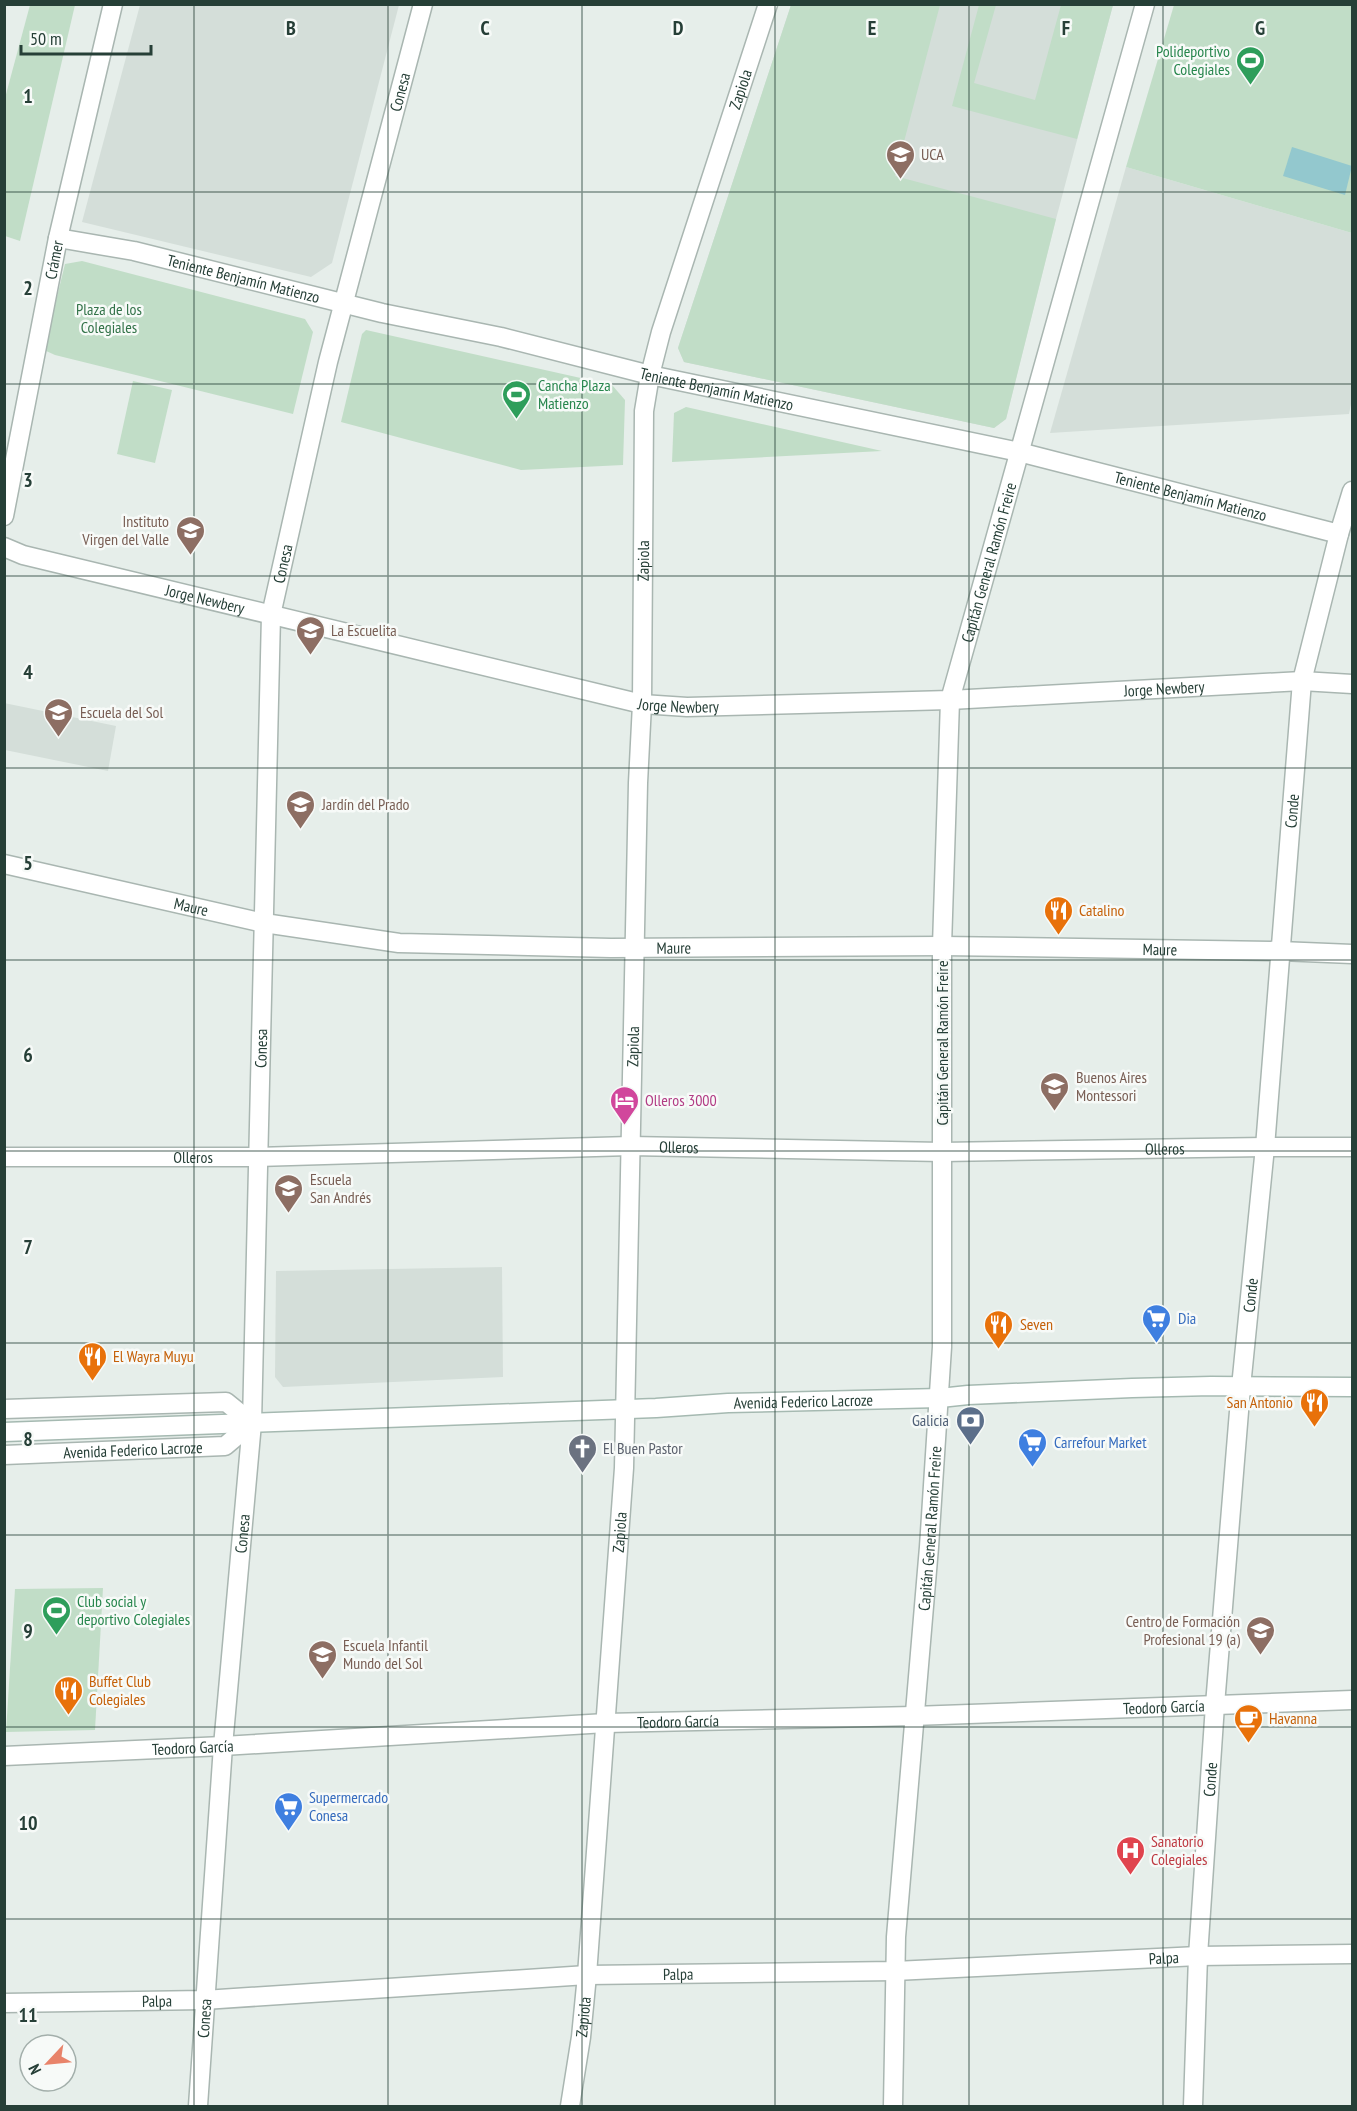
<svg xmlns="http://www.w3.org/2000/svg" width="1357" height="2111" font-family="'PT Sans Narrow',sans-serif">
<rect width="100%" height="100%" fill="#e6eeea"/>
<g fill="#d4ded9">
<path d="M140,5H399L332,263L311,277L82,222Z"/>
<path d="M791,5H1113L1056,219L1006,419L994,428L684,362L678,348Z"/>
<path d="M1126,167L1352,233V399L1349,414L1050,433Z"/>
<path d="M4,703L116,726L108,771L5,750Z"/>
<path d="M502,1267L503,1377L283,1387L275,1377L276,1271Z"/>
</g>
<g fill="#c1ddc7">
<path d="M30,5H75L20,241L5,236V98Z"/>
<path d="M791,5H940L895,176L1056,219L1006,419L994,428L684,362L678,348Z"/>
<path d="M979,5H996L974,83L1035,100L1061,5H1113L1077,139L952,106Z"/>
<path d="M1174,5H1352V233L1126,167Z"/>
<path d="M82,261L305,319L313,332L293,414L55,355L44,350L65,264Z"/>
<path d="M366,330L612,385L625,400L623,465L521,470L341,422L362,334Z"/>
<path d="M133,381L172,390L155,463L117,454Z"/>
<path d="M686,407L882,451L672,462L674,413Z"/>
<path d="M103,1588L95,1730L6,1732L15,1589Z"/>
</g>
<path fill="#93c8ce" d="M1292,147L1352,166L1345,195L1283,176Z"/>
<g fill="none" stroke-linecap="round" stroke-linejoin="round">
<defs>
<g id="minor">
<path id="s1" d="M58,238L134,251L382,313L501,337L650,375L1019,452L1339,534"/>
<path id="s2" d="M4,516L58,238L113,4"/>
<path id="s3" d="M4,547L23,555L642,704L687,707L950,700L1302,681L1352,684"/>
<path id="s4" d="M4,864L264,923L399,943L611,948L942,946L1280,951L1352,954"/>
<path id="s5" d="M4,1157H257L630,1146L942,1152L1265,1147H1352"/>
<path d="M4,1409L226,1402L252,1423"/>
<path id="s6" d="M4,1455L225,1446L252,1423"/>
<path id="s7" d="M4,1756L223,1746L606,1723L913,1716L1352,1700"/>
<path id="s8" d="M4,2003L204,2000L587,1975L895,1971L1198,1956L1352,1954"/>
<path id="s9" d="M198,2106L223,1746L252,1423L271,615L328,362L423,4"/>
<path id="s10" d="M570,2106L581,2037L587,1975L624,1468L638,783L642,704L644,411L650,375L661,332L768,4"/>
<path id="s11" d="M893,2106L896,1937L929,1547L942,1347V946L950,700L1145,4"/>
<path id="s12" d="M1193,2106L1198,1956L1215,1705L1241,1387L1265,1147L1302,681L1339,534L1352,491"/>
</g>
<g id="secondary">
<path id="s13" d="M4,1432L656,1408L728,1403L940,1398L968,1395L1132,1388L1211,1386L1352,1387"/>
</g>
</defs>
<use href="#minor" stroke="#a9b6b1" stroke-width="21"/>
<use href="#secondary" stroke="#a5b9b1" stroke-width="21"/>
<use href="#minor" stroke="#fff" stroke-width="18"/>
<use href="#secondary" stroke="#fff" stroke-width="18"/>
</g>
<path fill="none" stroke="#263f37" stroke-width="1.5" stroke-opacity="0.55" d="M194,4V2106M388,4V2106M582,4V2106M775,4V2106M969,4V2106M1163,4V2106M4,192H1352M4,384H1352M4,576H1352M4,768H1352M4,960H1352M4,1151H1352M4,1343H1352M4,1535H1352M4,1727H1352M4,1919H1352"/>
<defs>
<symbol id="stadium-pin" viewBox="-11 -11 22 30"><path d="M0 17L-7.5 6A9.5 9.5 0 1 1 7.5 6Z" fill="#2e9e5b" stroke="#f7faf8"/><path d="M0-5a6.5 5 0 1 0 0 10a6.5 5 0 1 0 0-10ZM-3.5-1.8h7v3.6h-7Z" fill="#fff"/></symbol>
<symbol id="university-pin" viewBox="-11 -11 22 30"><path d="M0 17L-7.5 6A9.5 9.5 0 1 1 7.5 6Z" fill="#8d6e63" stroke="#f7faf8"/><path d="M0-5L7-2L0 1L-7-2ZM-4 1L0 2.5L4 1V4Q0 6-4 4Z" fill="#fff"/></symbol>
<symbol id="school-pin" viewBox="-11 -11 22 30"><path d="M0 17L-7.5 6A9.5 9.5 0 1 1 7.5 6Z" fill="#8d6e63" stroke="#f7faf8"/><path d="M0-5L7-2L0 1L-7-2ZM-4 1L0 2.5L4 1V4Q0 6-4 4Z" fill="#fff"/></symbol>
<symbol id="restaurant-pin" viewBox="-11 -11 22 30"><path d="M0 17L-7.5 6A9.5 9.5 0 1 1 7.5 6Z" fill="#e8710a" stroke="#f7faf8"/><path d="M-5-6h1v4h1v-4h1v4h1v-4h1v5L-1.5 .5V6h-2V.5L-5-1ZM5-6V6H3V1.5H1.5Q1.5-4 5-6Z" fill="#fff"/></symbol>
<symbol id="hotel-pin" viewBox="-11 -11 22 30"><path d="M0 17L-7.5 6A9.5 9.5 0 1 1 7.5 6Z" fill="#d1479c" stroke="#f7faf8"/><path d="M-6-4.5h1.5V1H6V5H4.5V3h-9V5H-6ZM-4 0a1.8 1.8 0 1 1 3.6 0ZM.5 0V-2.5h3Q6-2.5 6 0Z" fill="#fff"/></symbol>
<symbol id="supermarket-pin" viewBox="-11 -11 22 30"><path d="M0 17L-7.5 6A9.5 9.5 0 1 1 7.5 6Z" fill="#3f7fe0" stroke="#f7faf8"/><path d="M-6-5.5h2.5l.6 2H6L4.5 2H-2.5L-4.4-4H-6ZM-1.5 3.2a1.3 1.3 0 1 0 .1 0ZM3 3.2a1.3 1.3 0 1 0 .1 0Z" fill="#fff"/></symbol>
<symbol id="bank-pin" viewBox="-11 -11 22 30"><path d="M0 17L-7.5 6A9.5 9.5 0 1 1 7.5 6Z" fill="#5c6f8a" stroke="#f7faf8"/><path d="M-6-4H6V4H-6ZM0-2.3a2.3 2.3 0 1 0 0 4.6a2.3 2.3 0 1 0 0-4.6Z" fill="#fff"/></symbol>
<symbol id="church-pin" viewBox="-11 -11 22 30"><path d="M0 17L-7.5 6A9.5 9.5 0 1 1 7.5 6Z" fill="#6b7280" stroke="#f7faf8"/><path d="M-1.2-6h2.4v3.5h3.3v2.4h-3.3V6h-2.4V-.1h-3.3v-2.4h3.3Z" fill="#fff"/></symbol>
<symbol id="cafe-pin" viewBox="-11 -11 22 30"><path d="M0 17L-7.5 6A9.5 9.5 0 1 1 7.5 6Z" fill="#e8710a" stroke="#f7faf8"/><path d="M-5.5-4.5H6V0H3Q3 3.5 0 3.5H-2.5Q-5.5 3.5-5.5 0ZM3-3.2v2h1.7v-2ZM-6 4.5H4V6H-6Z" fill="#fff"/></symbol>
<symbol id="hospital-pin" viewBox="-11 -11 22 30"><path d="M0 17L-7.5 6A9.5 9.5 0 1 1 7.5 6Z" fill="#e0444e" stroke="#f7faf8"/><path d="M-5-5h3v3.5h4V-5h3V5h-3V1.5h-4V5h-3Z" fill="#fff"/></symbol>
</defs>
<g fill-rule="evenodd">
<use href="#stadium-pin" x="1234" y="44" width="33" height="45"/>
<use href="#university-pin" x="884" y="138" width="33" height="45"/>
<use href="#stadium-pin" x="500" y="378" width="33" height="45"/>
<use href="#school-pin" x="174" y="514" width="33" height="45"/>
<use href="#school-pin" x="294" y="614" width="33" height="45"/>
<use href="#school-pin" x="42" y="696" width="33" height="45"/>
<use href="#school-pin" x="284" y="788" width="33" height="45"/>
<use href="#restaurant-pin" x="1042" y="894" width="33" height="45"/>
<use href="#school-pin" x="1038" y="1070" width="33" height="45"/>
<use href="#hotel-pin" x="608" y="1084" width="33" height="45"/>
<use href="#school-pin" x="272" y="1172" width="33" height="45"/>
<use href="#supermarket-pin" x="1140" y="1302" width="33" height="45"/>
<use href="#restaurant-pin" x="982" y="1308" width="33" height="45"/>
<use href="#restaurant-pin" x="76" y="1340" width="33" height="45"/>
<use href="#restaurant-pin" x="1298" y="1386" width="33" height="45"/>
<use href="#bank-pin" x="954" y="1404" width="33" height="45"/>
<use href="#supermarket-pin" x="1016" y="1426" width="33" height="45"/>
<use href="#church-pin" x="566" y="1432" width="33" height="45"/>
<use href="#stadium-pin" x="40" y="1594" width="33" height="45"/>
<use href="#school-pin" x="1244" y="1614" width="33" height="45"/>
<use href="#school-pin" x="306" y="1638" width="33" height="45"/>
<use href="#restaurant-pin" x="52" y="1674" width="33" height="45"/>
<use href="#cafe-pin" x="1232" y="1702" width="33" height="45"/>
<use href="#supermarket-pin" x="272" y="1790" width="33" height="45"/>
<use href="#hospital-pin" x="1114" y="1834" width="33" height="45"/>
</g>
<g text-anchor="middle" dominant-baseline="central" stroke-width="5" stroke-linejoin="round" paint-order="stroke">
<g font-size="16" fill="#27864d" stroke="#f7faf8" text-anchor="start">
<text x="1230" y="51" text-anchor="end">Polideportivo<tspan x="1230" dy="18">Colegiales</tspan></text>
<text x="538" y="385">Cancha Plaza<tspan x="538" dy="18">Matienzo</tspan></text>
<text x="77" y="1601">Club social y<tspan x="77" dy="18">deportivo Colegiales</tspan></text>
</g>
<g font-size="16" fill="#263f37" stroke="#f7faf8">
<text stroke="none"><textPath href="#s10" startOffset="2034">Zapiola</textPath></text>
<text stroke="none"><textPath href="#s9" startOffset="2032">Conesa</textPath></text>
<text stroke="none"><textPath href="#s2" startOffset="261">Crámer</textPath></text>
<text stroke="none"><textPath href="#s1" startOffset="190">Teniente Benjamín Matienzo</textPath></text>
<text stroke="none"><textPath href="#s1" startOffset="676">Teniente Benjamín Matienzo</textPath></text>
<text stroke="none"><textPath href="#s1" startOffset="1162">Teniente Benjamín Matienzo</textPath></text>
<text stroke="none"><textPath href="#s10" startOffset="1548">Zapiola</textPath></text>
<text stroke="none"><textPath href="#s11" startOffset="1551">Capitán General Ramón Freire</textPath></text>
<text stroke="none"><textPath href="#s9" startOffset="1546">Conesa</textPath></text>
<text stroke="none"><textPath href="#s3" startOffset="208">Jorge Newbery</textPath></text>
<text stroke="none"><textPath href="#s3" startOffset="1180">Jorge Newbery</textPath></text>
<text stroke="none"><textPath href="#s3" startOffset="694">Jorge Newbery</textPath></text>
<text stroke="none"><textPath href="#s12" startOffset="1299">Conde</textPath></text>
<text stroke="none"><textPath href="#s4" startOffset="192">Maure</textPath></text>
<text stroke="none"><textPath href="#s4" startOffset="678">Maure</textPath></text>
<text stroke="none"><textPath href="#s4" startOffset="1164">Maure</textPath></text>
<text transform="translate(942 1043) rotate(-90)">Capitán General Ramón Freire</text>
<text stroke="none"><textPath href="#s9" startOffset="1060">Conesa</textPath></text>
<text stroke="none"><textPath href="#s10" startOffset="1062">Zapiola</textPath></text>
<text stroke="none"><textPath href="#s5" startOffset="675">Olleros</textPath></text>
<text stroke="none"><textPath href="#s5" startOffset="1161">Olleros</textPath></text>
<text stroke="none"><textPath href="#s5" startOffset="189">Olleros</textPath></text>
<text stroke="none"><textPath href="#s12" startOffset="813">Conde</textPath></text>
<text stroke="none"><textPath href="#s13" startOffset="800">Avenida Federico Lacroze</textPath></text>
<text stroke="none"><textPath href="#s6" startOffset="129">Avenida Federico Lacroze</textPath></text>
<text stroke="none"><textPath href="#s11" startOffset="579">Capitán General Ramón Freire</textPath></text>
<text stroke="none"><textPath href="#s9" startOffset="574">Conesa</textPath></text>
<text stroke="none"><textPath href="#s10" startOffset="576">Zapiola</textPath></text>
<text stroke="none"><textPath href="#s7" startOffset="1161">Teodoro García</textPath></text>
<text stroke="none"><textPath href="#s7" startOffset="675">Teodoro García</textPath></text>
<text stroke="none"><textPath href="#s7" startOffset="189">Teodoro García</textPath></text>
<text stroke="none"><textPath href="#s12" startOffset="327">Conde</textPath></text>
<text stroke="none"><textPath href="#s8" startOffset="1161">Palpa</textPath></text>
<text stroke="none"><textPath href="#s8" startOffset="675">Palpa</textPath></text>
<text stroke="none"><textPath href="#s8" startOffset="153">Palpa</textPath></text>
<text stroke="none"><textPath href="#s9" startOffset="88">Conesa</textPath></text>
<text stroke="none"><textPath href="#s10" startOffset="90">Zapiola</textPath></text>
</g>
<g font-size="16" fill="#785e54" stroke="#f7faf8" text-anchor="start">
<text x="921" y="154">UCA</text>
<text x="169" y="521" text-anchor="end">Instituto<tspan x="169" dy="18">Virgen del Valle</tspan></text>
<text x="331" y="630">La Escuelita</text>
<text x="80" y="712">Escuela del Sol</text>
<text x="322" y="804">Jardín del Prado</text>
<text x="1076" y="1077">Buenos Aires<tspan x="1076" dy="18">Montessori</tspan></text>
<text x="310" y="1179">Escuela<tspan x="310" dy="18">San Andrés</tspan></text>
<text x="1240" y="1621" text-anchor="end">Centro de Formación<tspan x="1240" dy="18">Profesional 19 (a)</tspan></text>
<text x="343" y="1645">Escuela Infantil<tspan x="343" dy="18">Mundo del Sol</tspan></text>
</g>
<g font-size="16" fill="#337349" stroke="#f7faf8">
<text x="109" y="309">Plaza de los<tspan x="109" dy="18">Colegiales</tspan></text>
</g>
<g font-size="16" fill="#c56008" stroke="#f7faf8" text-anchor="start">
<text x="1079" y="910">Catalino</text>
<text x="1020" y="1324">Seven</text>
<text x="113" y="1356">El Wayra Muyu</text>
<text x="1293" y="1402" text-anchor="end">San Antonio</text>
<text x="89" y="1681">Buffet Club<tspan x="89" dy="18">Colegiales</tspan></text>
<text x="1269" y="1718">Havanna</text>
</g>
<g font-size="16" fill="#b23c85" stroke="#f7faf8" text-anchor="start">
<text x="645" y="1100">Olleros 3000</text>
</g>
<g font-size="16" fill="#366cbe" stroke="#f7faf8" text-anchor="start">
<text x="1178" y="1318">Dia</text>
<text x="1054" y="1442">Carrefour Market</text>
<text x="309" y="1797">Supermercado<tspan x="309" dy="18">Conesa</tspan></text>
</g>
<g font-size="16" fill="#4e5e75" stroke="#f7faf8" text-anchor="end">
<text x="949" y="1420">Galicia</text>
</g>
<g font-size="16" fill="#5b616d" stroke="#f7faf8" text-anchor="start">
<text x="603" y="1448">El Buen Pastor</text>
</g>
<g font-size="16" fill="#be3a42" stroke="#f7faf8" text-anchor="start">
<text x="1151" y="1841">Sanatorio<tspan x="1151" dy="18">Colegiales</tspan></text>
</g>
</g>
<g font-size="20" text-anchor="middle" font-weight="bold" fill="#263f37" stroke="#f7faf8" stroke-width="5" stroke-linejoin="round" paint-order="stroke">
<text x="291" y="35">B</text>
<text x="485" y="35">C</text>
<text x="678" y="35">D</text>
<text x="872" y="35">E</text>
<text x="1066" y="35">F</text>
<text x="1260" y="35">G</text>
<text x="28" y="103">1</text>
<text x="28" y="295">2</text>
<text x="28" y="487">3</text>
<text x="28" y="679">4</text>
<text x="28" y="870">5</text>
<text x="28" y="1062">6</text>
<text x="28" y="1254">7</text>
<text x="28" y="1446">8</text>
<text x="28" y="1638">9</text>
<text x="28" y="1830">10</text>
<text x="28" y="2022">11</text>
</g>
<rect width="1357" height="2111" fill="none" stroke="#263f37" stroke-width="12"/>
<g transform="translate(48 2063) rotate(244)"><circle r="28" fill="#f7faf8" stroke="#a3afab" stroke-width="1.5"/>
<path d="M0-4.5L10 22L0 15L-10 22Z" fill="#e8836a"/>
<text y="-9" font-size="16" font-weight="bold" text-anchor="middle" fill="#263f37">N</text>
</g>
<path d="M21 45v9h130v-9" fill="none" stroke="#263f37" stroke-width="3"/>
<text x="30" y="45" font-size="18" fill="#263f37" stroke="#f7faf8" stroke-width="4.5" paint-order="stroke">50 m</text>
</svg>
